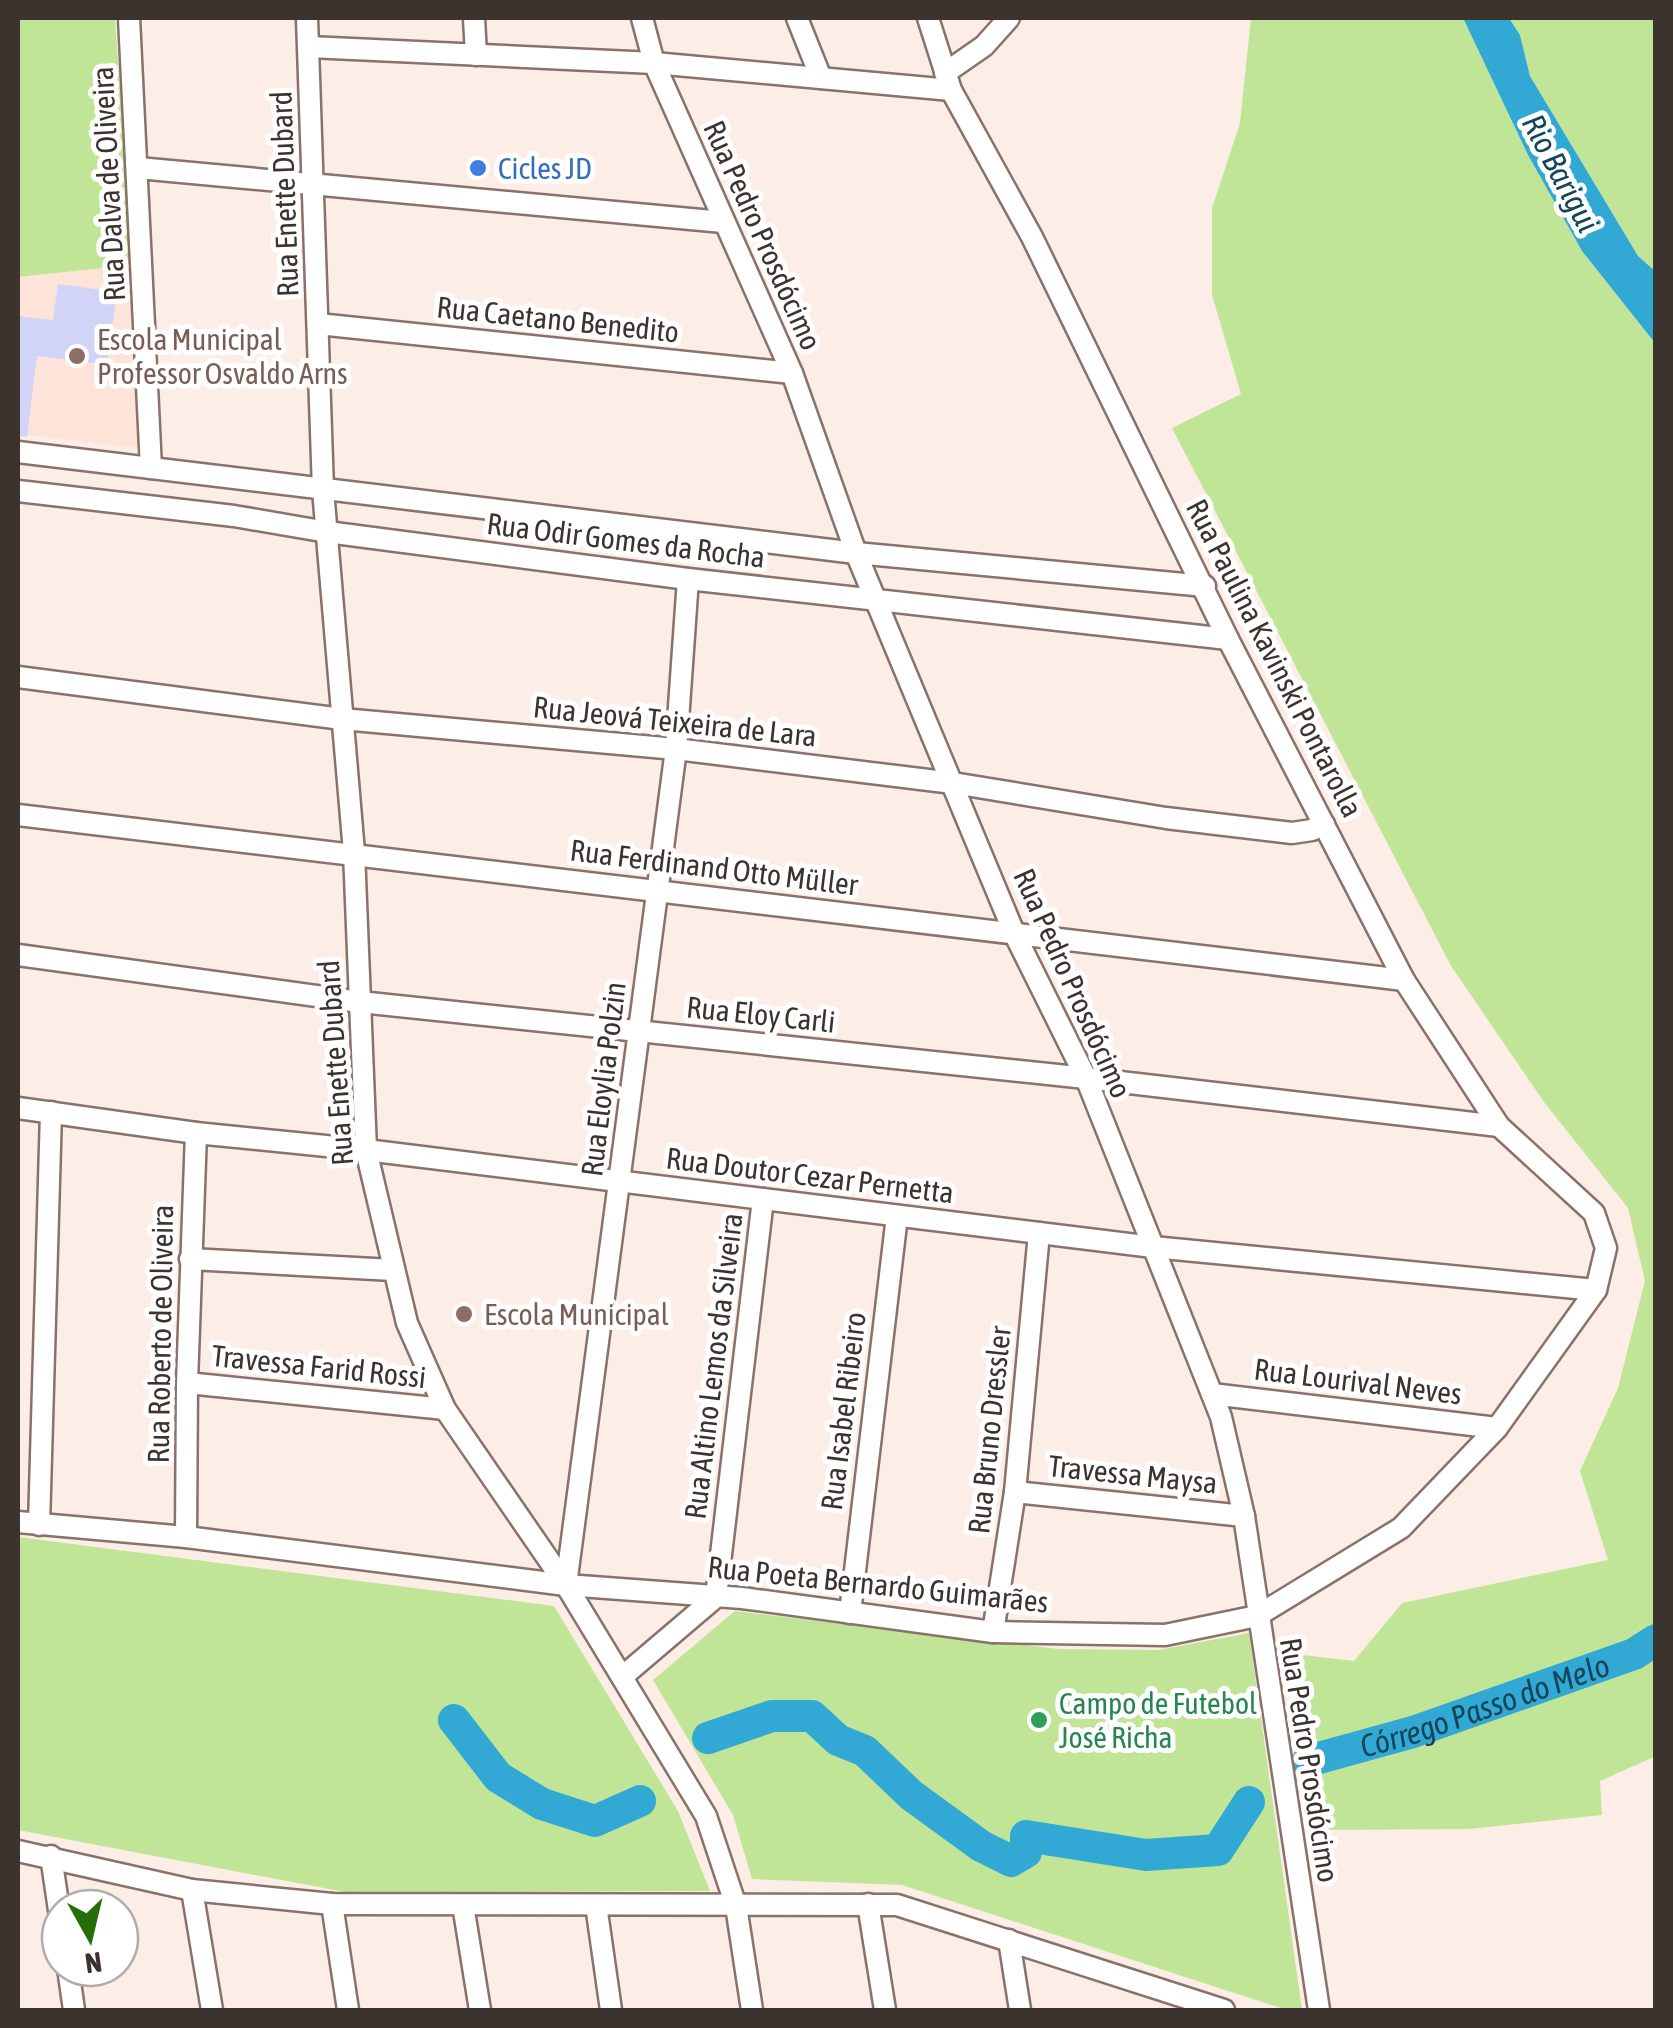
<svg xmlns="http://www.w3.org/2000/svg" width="1673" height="2028" font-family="'Asap Condensed',sans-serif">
<rect width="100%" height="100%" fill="#fdede7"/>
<path fill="#fde3d8" d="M132,265L140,448L18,434V277Z"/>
<g fill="#c1e597">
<path d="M18,18H115L132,265L18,277Z"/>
<path d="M1251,18H1463L1528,155L1582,251L1655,343L1656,1756L1600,1781L1602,1815L1469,1829L1320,1830L1302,1655L1354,1661L1402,1603L1608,1560L1580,1471L1618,1388L1645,1281L1628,1208L1544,1102L1451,966L1172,428L1241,394L1212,295V208L1240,123Z"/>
<path d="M1509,18H1655V271L1638,256L1530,76L1520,35Z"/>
<path d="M18,1537L554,1606L678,1811L710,1891L345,1892L18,1830Z"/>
<path d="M735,1611L1059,1649L1158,1650L1249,1633L1302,2010H1287L902,1885L752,1879L733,1815L653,1680Z"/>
</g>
<path fill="#32a8d5" d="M1463,18H1509L1520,35L1530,76L1638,256L1655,271V343L1582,251L1528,155Z"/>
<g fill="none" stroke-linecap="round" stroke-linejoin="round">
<g stroke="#32a8d5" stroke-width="32">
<path d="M454,1720L498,1777L542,1804L595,1821L640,1801"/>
<path d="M708,1738L772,1716H812L838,1740L865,1751L911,1795L981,1846L1011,1861L1026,1852V1836L1146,1855L1218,1850L1249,1802"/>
<path id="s1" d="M1308,1761L1413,1732L1634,1654L1656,1640"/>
</g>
</g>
<path fill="#d1d4f7" d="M58,284L117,292L107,365L37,356L27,437L18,436V316L53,320Z"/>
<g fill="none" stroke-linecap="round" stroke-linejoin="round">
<defs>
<g id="minor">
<path d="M129,18L151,468"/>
<path d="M307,18L323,490L354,852L366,1150L407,1323L445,1409L566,1585L706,1816L736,1906L752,2010"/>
<path d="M474,18L476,55"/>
<path d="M642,18L654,63L792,373L856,553L1015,935L1086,1078L1221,1417L1244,1516L1319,2010"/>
<path d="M797,18L821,78"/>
<path d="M309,47L654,63L951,90"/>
<path d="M945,73L984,46L1009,18"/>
<path d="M138,168L723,222"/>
<path d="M318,324L792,373"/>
<path d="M18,452L856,553L1205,586"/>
<path d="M18,491L234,516L327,532L688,579L1228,639"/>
<path d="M18,677L342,719L676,749L953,783L1166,818L1292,833L1312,830L1324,824"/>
<path d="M18,815L1404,980"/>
<path d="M18,955L360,1002L1086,1078L1499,1126"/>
<path d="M18,1108L196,1133L366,1150L1153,1247L1596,1290"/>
<path d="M190,1259L393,1270"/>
<path d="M187,1383L445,1409"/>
<path d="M1212,1394L1497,1428"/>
<path d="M1015,1492L1244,1516"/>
<path d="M18,1522L186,1537L566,1585L742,1598L993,1632L1165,1635L1257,1616L1401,1528L1497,1428L1596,1290L1606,1248L1594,1213L1499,1126L1404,980L1228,639L1032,237L951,90L928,18"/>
<path d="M39,1525L51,1112"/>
<path d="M186,1537L187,1383L196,1133"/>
<path d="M566,1585L676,749L688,579"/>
<path d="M850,1613L897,1216"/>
<path d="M993,1632L1015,1492L1039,1233"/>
<path d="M622,1677L716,1597L763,1199"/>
<path d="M18,1851L192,1890L332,1904L897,1905L1224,2010"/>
<path d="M51,1856L60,1917"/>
<path d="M192,1890L212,2010"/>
<path d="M332,1904L348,2010"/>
<path d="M868,1904L885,2010"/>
<path d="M463,1905L480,2010"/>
<path d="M596,1905L611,2010"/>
<path d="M1009,1940L1020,2010"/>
<path d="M68,1968L74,2010"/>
</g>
</defs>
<use href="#minor" stroke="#887269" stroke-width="25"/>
<use href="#minor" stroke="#fff" stroke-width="20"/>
</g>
<circle fill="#3f7fe0" stroke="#fff" stroke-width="4" cx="478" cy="168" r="10"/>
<g fill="#8d6e63" stroke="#fff" stroke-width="4">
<circle cx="77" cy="356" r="10"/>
<circle cx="464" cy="1314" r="10"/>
</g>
<circle fill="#2e9e5b" stroke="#fff" stroke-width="4" cx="1039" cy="1720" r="10"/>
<g text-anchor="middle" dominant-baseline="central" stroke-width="10" stroke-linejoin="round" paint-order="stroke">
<g font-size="30" fill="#366cbe" stroke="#fff" text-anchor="start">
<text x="498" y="168">Cicles JD</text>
</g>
<g font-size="30" fill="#3c322e" stroke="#fff">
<text transform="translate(108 184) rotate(-93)">Rua Dalva de Oliveira</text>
<text transform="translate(284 194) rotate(-92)">Rua Enette Dubard</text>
<text transform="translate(763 235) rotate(66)">Rua Pedro Prosdócimo</text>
<text transform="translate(558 319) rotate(6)">Rua Caetano Benedito</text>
<text transform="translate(626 540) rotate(7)">Rua Odir Gomes da Rocha</text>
<text transform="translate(1275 658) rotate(63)">Rua Paulina Kavinski Pontarolla</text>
<text transform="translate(675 721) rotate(6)">Rua Jeová Teixeira de Lara</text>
<text transform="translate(714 867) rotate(7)">Rua Ferdinand Otto Müller</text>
<text transform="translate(1073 983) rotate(66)">Rua Pedro Prosdócimo</text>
<text transform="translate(761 1014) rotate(6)">Rua Eloy Carli</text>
<text transform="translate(335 1063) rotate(-94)">Rua Enette Dubard</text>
<text transform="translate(603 1079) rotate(-83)">Rua Eloylia Polzin</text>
<text transform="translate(810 1175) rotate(7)">Rua Doutor Cezar Pernetta</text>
<text transform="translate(160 1334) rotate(-89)">Rua Roberto de Oliveira</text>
<text transform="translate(319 1366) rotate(6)">Travessa Farid Rossi</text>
<text transform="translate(713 1366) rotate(-83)">Rua Altino Lemos da Silveira</text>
<text transform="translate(1358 1381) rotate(7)">Rua Lourival Neves</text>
<text transform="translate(843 1411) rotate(-83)">Rua Isabel Ribeiro</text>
<text transform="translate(989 1430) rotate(-84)">Rua Bruno Dressler</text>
<text transform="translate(1133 1474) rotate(6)">Travessa Maysa</text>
<text transform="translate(878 1584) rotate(6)">Rua Poeta Bernardo Guimarães</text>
<text transform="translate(1310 1760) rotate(81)">Rua Pedro Prosdócimo</text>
</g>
<g font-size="30" fill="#785e54" stroke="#fff" text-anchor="start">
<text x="97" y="339">Escola Municipal<tspan x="97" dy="34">Professor Osvaldo Arns</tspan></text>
<text x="484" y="1314">Escola Municipal</text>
</g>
<g font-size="30" fill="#27864d" stroke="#fff" text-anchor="start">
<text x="1059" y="1703">Campo de Futebol<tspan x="1059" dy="34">José Richa</tspan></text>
</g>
<g font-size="32" font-style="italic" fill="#154558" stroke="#fff">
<text transform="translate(1561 173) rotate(62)">Rio Barigui</text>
<text stroke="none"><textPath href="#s1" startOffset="185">Córrego Passo do Melo</textPath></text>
</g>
</g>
<rect width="1673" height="2028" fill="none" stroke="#3c322e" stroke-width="40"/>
<g transform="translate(90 1938) rotate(172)"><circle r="48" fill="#ffffff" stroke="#b1adab" stroke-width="2.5"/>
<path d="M0-8L18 38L0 25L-18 38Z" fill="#276d09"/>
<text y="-15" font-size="28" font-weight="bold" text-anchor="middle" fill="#3c322e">N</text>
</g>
</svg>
